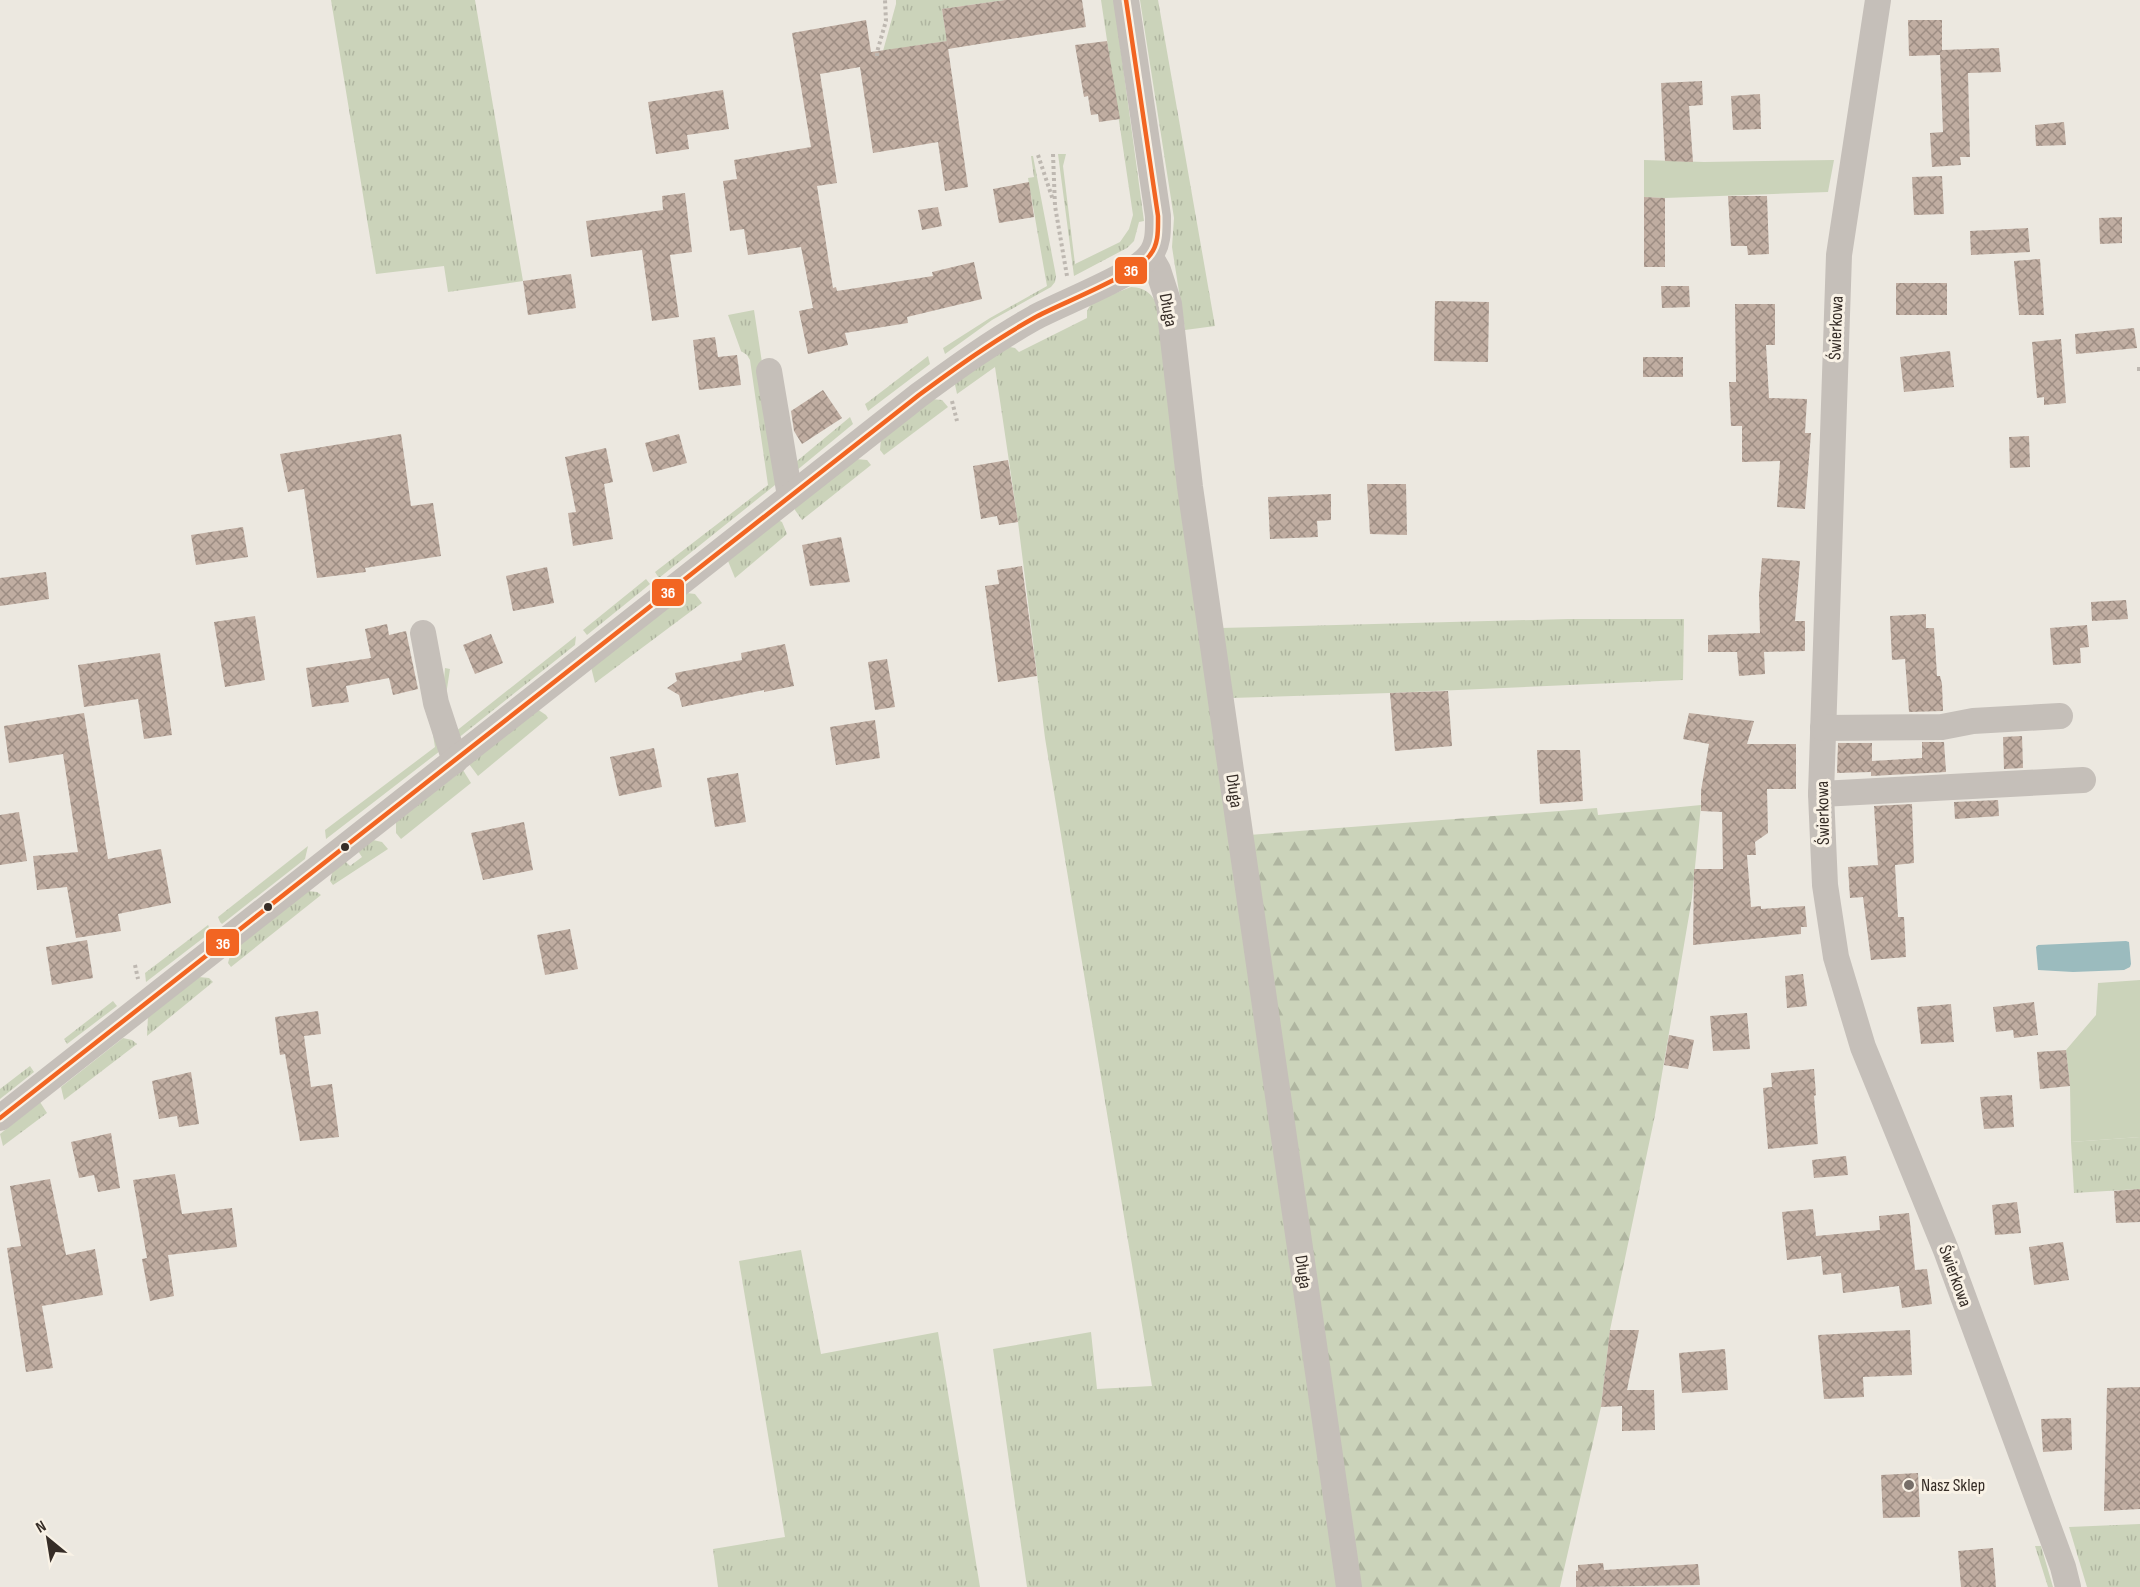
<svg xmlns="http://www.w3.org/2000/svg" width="2140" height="1587" font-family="'Sofia Sans Condensed',sans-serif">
<defs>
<pattern id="grass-tufts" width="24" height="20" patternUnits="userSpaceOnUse" patternTransform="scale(1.5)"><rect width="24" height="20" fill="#cbd3ba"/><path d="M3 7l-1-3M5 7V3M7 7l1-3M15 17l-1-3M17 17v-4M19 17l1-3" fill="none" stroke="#afb5a0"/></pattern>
<pattern id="forest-firs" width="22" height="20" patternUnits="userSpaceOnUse" patternTransform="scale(1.5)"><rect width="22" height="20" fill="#cbd3ba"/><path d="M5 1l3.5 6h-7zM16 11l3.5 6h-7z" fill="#afb5a0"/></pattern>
<pattern id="building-cross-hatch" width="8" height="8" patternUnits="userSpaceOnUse" patternTransform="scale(1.5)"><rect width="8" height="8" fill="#c0ada1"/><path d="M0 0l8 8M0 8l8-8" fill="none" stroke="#9d8d83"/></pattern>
</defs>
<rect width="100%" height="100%" fill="#ece8e0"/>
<g fill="url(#grass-tufts)">
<path d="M331,0H475L523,281L448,292L444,266L376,274Z"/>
<path d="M896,0H1005L942,9L947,41L883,51L896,4Z"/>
<path d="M1101,0H1114L1144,221L1139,222L1134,241L1127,248L1074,276L1058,154H1066L1063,166L1075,264L1120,242L1129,229L1133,215Z"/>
<path d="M1140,0H1158L1215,326L1185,330L1172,247L1174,218Z"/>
<path d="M1031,156H1033L1056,276L1055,282L1051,287L992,320L945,354L943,348L990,318L1047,286L1028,178L1034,177Z"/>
<path d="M1131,287C1147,288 1152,294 1159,308L1337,1587H1027L993,1349L1091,1332L1097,1389L1152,1386L1045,738L1018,522L995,367L957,394L954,380L1005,346L1015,348L1019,352L1087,318V311L1092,302Z"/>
<path d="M754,310L780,481L659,578L655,572L768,485L750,360L747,355L741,351L728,315Z"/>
<path d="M928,356L930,364L868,411L865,404L868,402Z"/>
<path d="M931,399L942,400L948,407L884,455L880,450L881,439Z"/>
<path d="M850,417L853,424L796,471L791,466Z"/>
<path d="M856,459L867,460L871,465L802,520L795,510V507Z"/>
<path d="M778,520L782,522L787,534L735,578L728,561Z"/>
<path d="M646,579L650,584L644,589L587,635L583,630Z"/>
<path d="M687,593L695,594L702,603L595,683L591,667Z"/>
<path d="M1568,619H1684L1683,680L1390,693L1231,698L1220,628Z"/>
<path d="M416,634L440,751L326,839L325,830L435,747Z"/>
<path d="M576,636L575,645L457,739L443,691L445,668L450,669L446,695L455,732Z"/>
<path d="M537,709L546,715L548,718L478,776L469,764Z"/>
<path d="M463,770L471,783L401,839L396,833V821Z"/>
<path d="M373,840L382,842L388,849L333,885L330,881L333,870L345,861L350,866L362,857L358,851Z"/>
<path d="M308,846L305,859L222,924L220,922L218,917Z"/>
<path d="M307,891L317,892L321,895L231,967L228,963L231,952Z"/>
<path d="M208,925L211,932L146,982L145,973Z"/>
<path d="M199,977L209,978L213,982L147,1036L148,1016Z"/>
<path d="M113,1001L117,1006L67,1044L64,1039Z"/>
<path d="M123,1038L132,1040L137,1044L64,1100L61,1087Z"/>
<path d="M30,1066L34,1072L0,1099V1089Z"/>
<path d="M40,1102L47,1113L3,1146L0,1134Z"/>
<path d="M2140,1137V1189L2074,1193L2071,1142Z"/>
<path d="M801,1250L821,1354L938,1332L980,1587H718L713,1549L785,1537L739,1261Z"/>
<path d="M2140,1524V1587H2087L2069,1527Z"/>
<path d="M2035,1546H2041L2053,1587H2048Z"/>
</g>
<path fill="url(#forest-firs)" d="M1701,805L1692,898L1655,1115L1610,1330L1601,1407L1560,1587H1358L1249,835L1597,808L1598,815Z"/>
<g fill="#cbd3ba">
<path d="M1644,160L1704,162L1834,160L1828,192L1665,198L1644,197Z"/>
<path d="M2140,980V1137L2071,1142L2070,1086L2066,1050L2096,1015L2098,983Z"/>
</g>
<path fill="#9bbbbe" d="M2126,941L2129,942L2131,964L2130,967L2124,970L2073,972L2038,970L2036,947L2038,945Z"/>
<g fill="url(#building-cross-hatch)">
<path d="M1005,0H1082L1086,27L948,49L942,9Z"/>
<path d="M866,20L871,52L947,41L968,187L945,191L938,142L873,153L860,67L820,74L837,183L817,186L833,288L836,287L837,291L933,276L932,272L974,262L982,299L907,317L908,323L845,333L848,345L808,354L799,311L813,308L801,247L748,255L744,229L730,231L723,181L737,179L734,160L811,147L792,33Z"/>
<path d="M1908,20H1942V50L1999,48L2001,72L1968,73L1970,157H1960L1961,165L1932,167L1930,133L1943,132L1940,55L1909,56Z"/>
<path d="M1107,41L1120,119L1099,122L1098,114L1091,115L1088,96L1084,97L1075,45Z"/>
<path d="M1702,81L1703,105L1689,106L1693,162L1665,161L1661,83Z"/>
<path d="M723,90L729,129L687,135L689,149L656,154L648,102Z"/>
<path d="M1760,94L1761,129L1733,130L1731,96Z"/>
<path d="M2064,122L2066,145L2036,146L2035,125Z"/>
<path d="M1942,176L1944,214L1914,215L1912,177Z"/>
<path d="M1029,182L1034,217L999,223L993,189Z"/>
<path d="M685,193L692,252L670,255L679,317L652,321L642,250L591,257L586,221L663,210L662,196Z"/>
<path d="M1728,196H1767L1769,254L1748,255L1747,246H1731Z"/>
<path d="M1644,197L1665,198V267H1644Z"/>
<path d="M938,207L942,226L922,230L918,210Z"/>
<path d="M2122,217V243L2100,244L2099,218Z"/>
<path d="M2028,228L2030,252L1971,255L1970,231Z"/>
<path d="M2040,259L2044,315H2019L2014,261Z"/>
<path d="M571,274L576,308L528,315L523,281Z"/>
<rect x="1896" y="283" width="51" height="32"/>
<path d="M1661,286H1689L1690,307L1662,308Z"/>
<path d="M1435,301L1489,302L1488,362L1434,361Z"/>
<path d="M1735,304H1775V345H1766L1769,398L1807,399L1805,433H1811L1805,509L1777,507L1780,461L1742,462V426H1731L1729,382H1736Z"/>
<path d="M2134,328L2137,348L2076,354L2075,334Z"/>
<path d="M715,337L718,357L737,355L741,385L699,390L693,340Z"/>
<path d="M2061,339L2066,403L2044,405V397L2037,398L2032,342Z"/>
<path d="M1950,351L1954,387L1904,392L1900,357Z"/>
<rect x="1643" y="357" width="40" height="20"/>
<path d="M823,390L842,418L802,444L794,431L791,411Z"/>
<path d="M401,434L411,506L433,503L441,556L365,568L366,572L317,578L304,489L288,492L280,454Z"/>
<path d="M679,434L687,463L653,472L645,443Z"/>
<path d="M2029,436L2030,467L2010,468L2009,437Z"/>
<path d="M606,448L613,482L604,484L613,539L573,546L568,513L576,512L565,457Z"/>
<path d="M1008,460L1018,522L999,525L997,516L981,519L973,466Z"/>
<path d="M1367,484H1406L1407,535L1370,534Z"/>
<path d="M1331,494V520L1317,521L1318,537L1270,539L1268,497Z"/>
<path d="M243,527L248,557L196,565L191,535Z"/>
<path d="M841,537L850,582L810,586L802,545Z"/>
<path d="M1762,558L1800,561L1795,621H1805V651L1764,652L1765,674L1739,676L1737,652H1708V635L1760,633L1759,595Z"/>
<path d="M1022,566L1037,676L998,682L985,586L999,584L997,570Z"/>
<path d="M547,567L554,603L513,611L506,576Z"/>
<path d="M46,572L49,599L0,606V578Z"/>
<path d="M2126,600L2128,619L2092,621L2091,602Z"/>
<path d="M1926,614V628H1934L1937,676H1940L1942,684L1943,711L1909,712L1905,659L1892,660L1890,616Z"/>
<path d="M255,616L265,680L225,687L214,622Z"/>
<path d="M387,624L389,635L406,631L418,689L393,695L389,678L346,686L349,702L312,707L306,668L371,658L365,629Z"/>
<path d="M2087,625L2089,647L2080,648L2081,663L2053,665L2050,628Z"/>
<path d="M491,634L503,663L475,674L463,645Z"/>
<path d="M785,644L794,686L764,692V690L682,707L679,695L667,688L677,681L675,673L742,660L741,653Z"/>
<path d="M160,653L172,735L144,739L138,699L84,707L78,665Z"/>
<path d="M887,659L895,707L875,710L868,662Z"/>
<path d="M1448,691L1452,746L1395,751L1390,693Z"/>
<path d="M84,713L108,859L161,849L171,903L118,914L121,931L76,938L67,887L37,890L33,856L78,852L63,754L9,763L4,726Z"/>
<path d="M1689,713L1754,721L1747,744H1796V789H1767L1768,833L1755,842L1756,855H1747L1751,907L1761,906V909L1805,906L1807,927H1801V934L1693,945L1694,869H1723L1722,812L1701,811V791L1709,744L1683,739Z"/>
<path d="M875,720L880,758L836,765L830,727Z"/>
<path d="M2022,736L2023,768L2004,769L2003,737Z"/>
<path d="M1922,742H1944L1946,772L1871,776V772L1837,773L1838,743H1872V761L1922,758Z"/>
<path d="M654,748L662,787L619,796L610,757Z"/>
<path d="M1537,750H1580L1583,801L1540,804Z"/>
<path d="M738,773L746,822L715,827L707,778Z"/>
<path d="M1998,800L1999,816L1955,819L1954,802Z"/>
<path d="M1912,804L1914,863L1895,865L1898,917H1904L1906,957L1871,960L1863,897L1850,898L1848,867L1878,865L1874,806Z"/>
<path d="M19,812L27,861L0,865V815Z"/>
<path d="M524,822L533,870L483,880L471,833Z"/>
<path d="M570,929L578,969L545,975L537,935Z"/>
<path d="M87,940L93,978L52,985L46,947Z"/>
<path d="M1803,974L1807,1006L1787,1008L1785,976Z"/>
<path d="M2034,1002L2038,1035L2014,1038L2013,1030L1996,1032L1993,1007Z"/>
<path d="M1951,1004L1954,1042L1921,1044L1917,1007Z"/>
<path d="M318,1011L321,1034L304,1036L311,1087L332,1084L339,1137L300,1141L285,1054L280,1055L275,1017Z"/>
<path d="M1747,1013L1750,1049L1713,1051L1710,1016Z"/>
<path d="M1669,1035L1694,1040L1688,1069L1664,1065Z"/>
<path d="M2066,1050L2070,1086L2040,1089L2037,1052Z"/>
<path d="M1814,1069L1816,1095L1814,1096L1818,1144L1768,1149L1763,1088L1772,1087L1771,1073Z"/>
<path d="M191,1072L199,1124L179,1127L177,1116L159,1119L152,1081Z"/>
<path d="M2012,1095L2014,1127L1984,1129L1980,1097Z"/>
<path d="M111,1133L120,1188L98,1192L94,1175L79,1178L71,1142Z"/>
<path d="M1846,1156L1848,1175L1814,1178L1812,1160Z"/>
<path d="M175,1174L182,1214L232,1208L237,1247L168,1255L174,1296L150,1301L142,1259L147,1258L133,1180Z"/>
<path d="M50,1179L66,1255L95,1249L103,1295L42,1306L53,1368L26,1372L7,1248L21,1246L10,1186Z"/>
<path d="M2140,1189V1222L2116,1223L2114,1191Z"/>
<path d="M2017,1202L2021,1233L1995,1235L1992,1205Z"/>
<path d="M1813,1209L1816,1236L1880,1230L1879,1216L1909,1213L1915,1270L1927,1269L1932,1304L1902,1308L1899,1286L1843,1293L1841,1273L1823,1275L1821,1256L1787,1260L1782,1212Z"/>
<path d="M2063,1242L2069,1280L2034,1285L2029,1247Z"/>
<path d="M1610,1330H1639L1627,1390H1654L1655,1430L1622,1431V1406L1601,1407Z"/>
<path d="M1910,1330L1912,1375L1863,1377L1864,1397L1824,1399L1818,1335Z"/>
<path d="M1725,1349L1728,1390L1682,1393L1679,1353Z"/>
<path d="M2140,1387V1509L2104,1511L2107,1388Z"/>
<path d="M2071,1418L2072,1450L2043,1452L2041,1419Z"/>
<path d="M1918,1473L1920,1517L1883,1518L1881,1475Z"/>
<path d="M1993,1548L1996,1587H1961L1958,1551Z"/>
<path d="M1603,1563L1604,1570L1698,1564L1700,1585L1576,1587V1571H1578V1565Z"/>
</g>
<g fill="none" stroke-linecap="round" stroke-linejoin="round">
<g stroke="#beb8b1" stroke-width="4" stroke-dasharray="3 3" stroke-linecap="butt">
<path d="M877,56V52L886,21L885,0"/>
<path d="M1053,154L1055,206L1067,276"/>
<path d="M1038,155L1053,200"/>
<path d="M2137,369H2140"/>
<path d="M952,401L957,421"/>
<path d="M135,965L138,979"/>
</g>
<g stroke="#c5bfb9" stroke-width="26">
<path d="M1878,0L1839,255L1821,794L1825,885L1836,957L1863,1047L1946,1250L2063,1567L2068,1587"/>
<path d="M1150,256L1158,270L1169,304L1190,487L1349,1587"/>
<path d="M769,371L790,496"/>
<path d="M423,633L436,703L455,761"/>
<path d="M1823,728L1942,727L1973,721L2060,716"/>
<path d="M1821,794L2083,780"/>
<path d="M0,1118L919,395C957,367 993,341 1034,318C1059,304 1136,275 1150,255C1159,244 1158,229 1158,216L1126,0"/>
</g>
<defs>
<path id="bus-1" d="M0,1118L919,395C957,367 993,341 1034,318C1059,304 1136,275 1150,255C1159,244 1158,229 1158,216L1126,0"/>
</defs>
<use href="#bus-1" stroke="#f9f2e6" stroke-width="9"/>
<use href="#bus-1" stroke="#f26522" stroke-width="4.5"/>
</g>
<g fill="#362d27" stroke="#f9f2e6" stroke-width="2">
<circle cx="345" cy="847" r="5"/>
<circle cx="268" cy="907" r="5"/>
</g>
<circle fill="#766e68" stroke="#f9f2e6" stroke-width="2" cx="1909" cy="1485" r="6"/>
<g text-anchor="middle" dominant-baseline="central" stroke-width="6" stroke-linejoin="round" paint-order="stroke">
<g font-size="18" fill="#362d27" stroke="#f9f2e6">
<text transform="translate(1168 310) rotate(79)">Długa</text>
<text transform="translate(1836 328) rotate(-88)">Świerkowa</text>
<text transform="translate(1234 791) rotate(82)">Długa</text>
<text transform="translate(1823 813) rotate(-91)">Świerkowa</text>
<text transform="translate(1303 1272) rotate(82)">Długa</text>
<text transform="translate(1955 1276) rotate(70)">Świerkowa</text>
</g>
<g font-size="18" fill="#362d27" stroke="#f9f2e6" text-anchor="start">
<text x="1921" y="1485">Nasz Sklep</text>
</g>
</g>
<g stroke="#f9f2e6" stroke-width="2">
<rect x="1114" y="256" width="34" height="29" rx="6" fill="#f26522"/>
<rect x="651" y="578" width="34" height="29" rx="6" fill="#f26522"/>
<rect x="205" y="928" width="35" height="29" rx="6" fill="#f26522"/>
</g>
<g font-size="16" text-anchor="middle" font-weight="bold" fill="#fff">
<text x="1131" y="276">36</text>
<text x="668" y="598">36</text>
<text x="223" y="949">36</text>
</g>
<g transform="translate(48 1539) rotate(330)" stroke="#f9f2e6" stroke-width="4.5" paint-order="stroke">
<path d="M0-4.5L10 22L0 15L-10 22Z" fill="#362d27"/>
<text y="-9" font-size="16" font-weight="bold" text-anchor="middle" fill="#362d27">N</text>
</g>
</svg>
